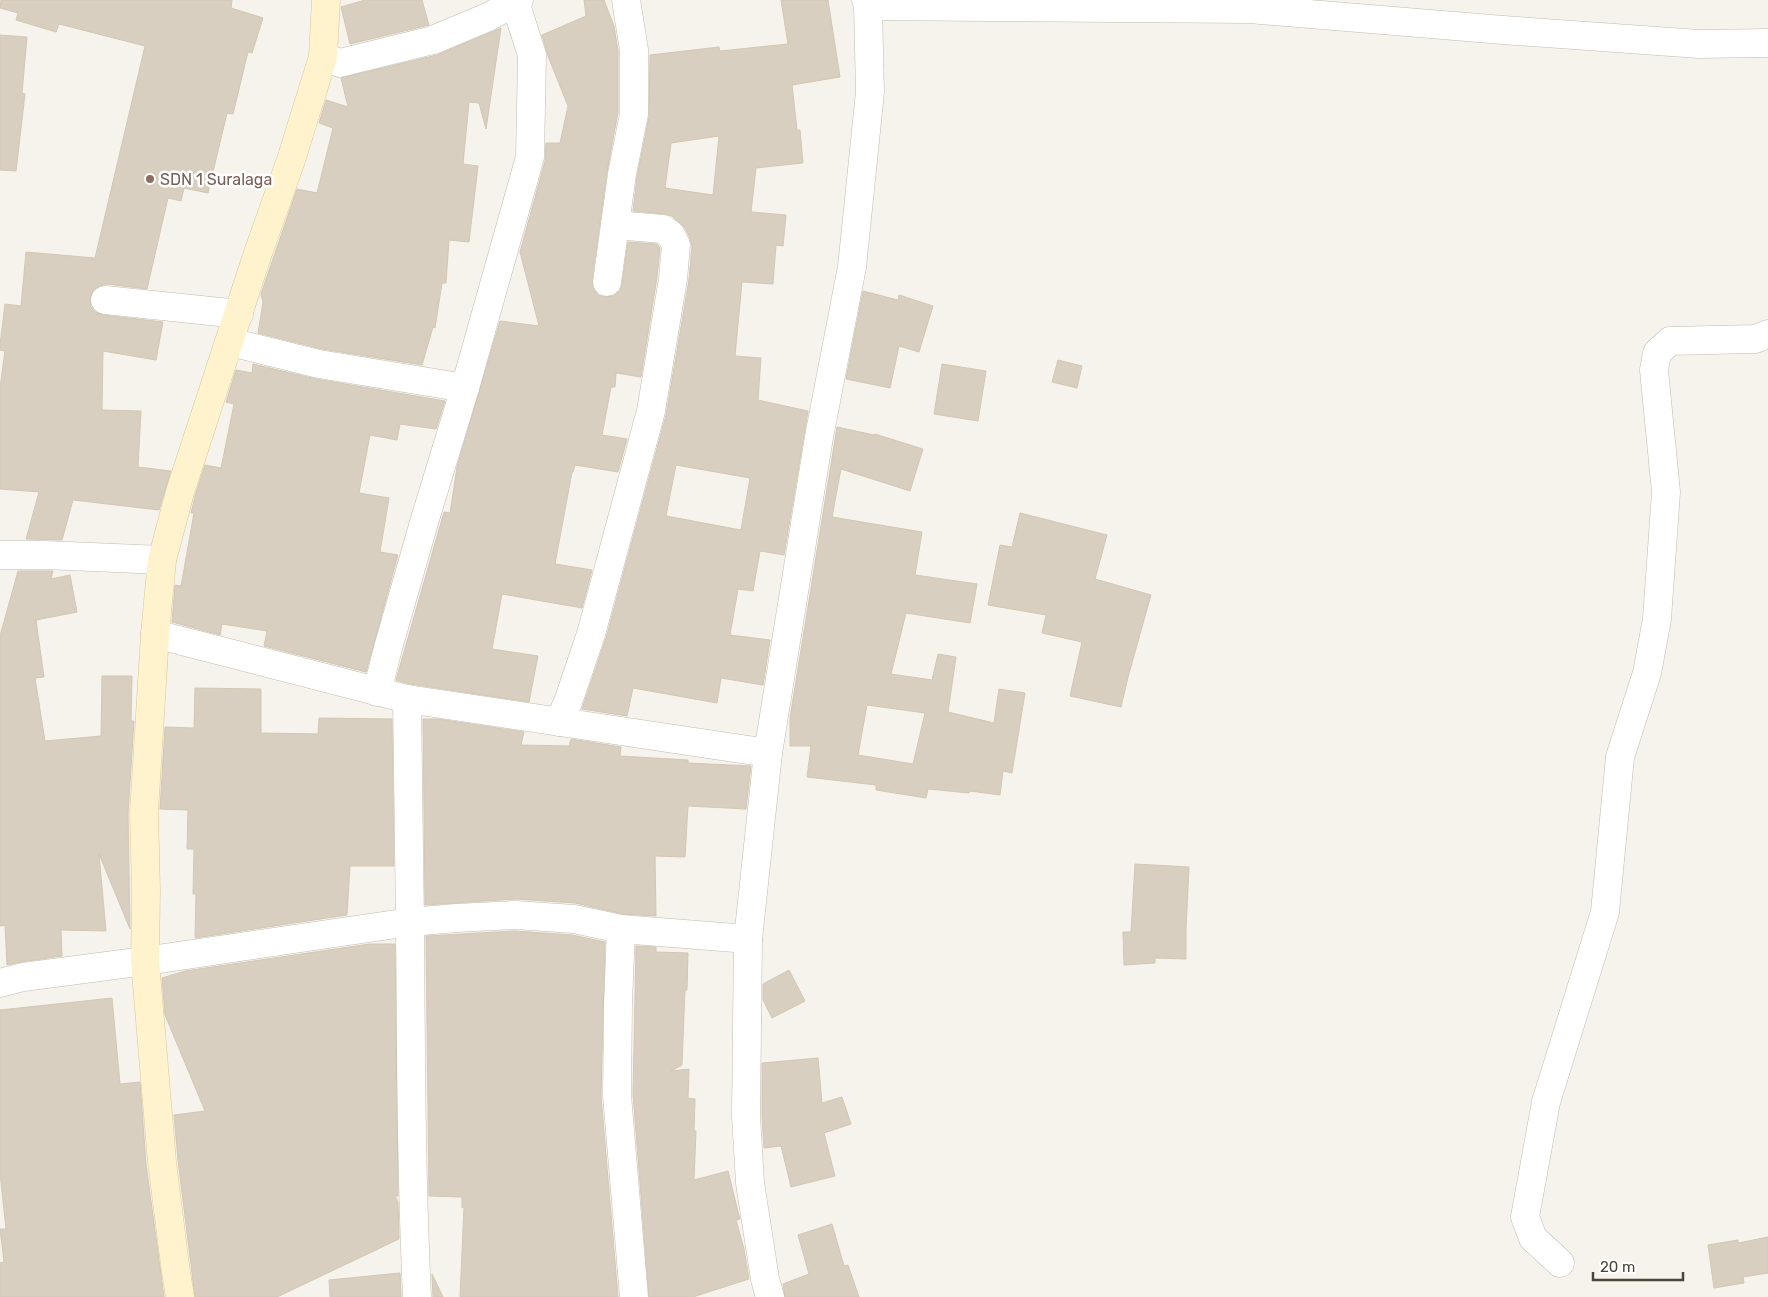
<svg xmlns="http://www.w3.org/2000/svg" width="1768" height="1297" font-family="Rubik,sans-serif">
<rect width="100%" height="100%" fill="#f6f3ec"/>
<g fill="#d8cfc1" stroke="#d3c7b4" fill-rule="evenodd">
<path d="M1,0H232L231,8L263,18L252,53L248,52L233,114L227,113L208,193L184,188L181,201L168,198L147,289L107,284L99,286L93,290L90,298L91,307L95,312L103,315L163,322L156,360L103,351L102,410L141,411L138,467L171,471L159,510L73,500L62,540L26,539L39,492L0,489V388L5,351L0,350V345L5,304L21,306L26,252L95,258L145,46L59,24L56,32L16,20L18,13L0,8Z"/>
<path d="M365,0H422L429,25L350,44L341,7Z"/>
<path d="M584,0H604L614,26L618,51V112L607,172L592,280L593,288L598,295L605,297L613,296L620,291L622,284L628,242L657,244L660,248L657,277L641,377L616,373L615,387H611L602,435L627,439L618,472L575,465L573,472H572L555,564L592,570L582,608L502,594L492,649L538,656L529,702L410,684L396,680L444,512L450,513L457,467L500,321L539,326L520,252L545,161L546,143H560L568,106L548,56L542,35L586,16Z"/>
<path d="M781,0H828L840,77L792,85L797,130H800L803,163L756,168L751,212L786,215L783,246L776,245L773,284L742,282L735,356L761,358L758,400L808,411L784,555L760,551L753,591L738,589L730,635L770,640L763,685L721,678L717,703L633,688L627,716L582,709L606,638L666,415L689,280L692,246L690,238L685,228L672,216L665,214L633,211L637,177L649,117L650,55L719,47L720,51L788,44ZM719,136L713,195L665,188L671,143ZM676,465L750,478L741,530L666,516Z"/>
<path d="M501,28L486,129L479,103L469,102L463,164L478,166L469,242L449,240L446,283H442L435,328L433,327L422,365L322,349L258,333L263,302L261,294L297,189L317,193L333,128L319,123L326,100L348,107L341,78L437,55Z"/>
<path d="M0,35L27,37L22,93L25,94L16,171L0,170Z"/>
<path d="M863,291L898,300L899,295L933,306L919,352L899,346L890,388L846,379Z"/>
<path d="M1058,360L1082,366L1077,388L1052,382Z"/>
<path d="M253,364L316,379L445,401L436,429L400,424L397,440L370,435L359,493L389,498L380,552L398,555L366,672L264,646L267,631L222,624L220,635L172,622L175,585L181,586L194,513H191L195,496L205,465L221,468L234,404L226,402L236,370L252,373Z"/>
<path d="M942,364L986,371L978,421L934,414Z"/>
<path d="M837,427L874,435L875,434L923,449L910,491L841,469L832,517L922,532L915,575L977,584L970,623L906,613L891,674L932,680L938,654L956,657L948,712L994,723L999,689L1025,693L1012,773L1003,771L1000,795L970,791L969,793L928,789L926,798L876,790V785L807,777L811,746H790V718ZM867,705L925,713L913,764L858,755Z"/>
<path d="M1020,513L1107,535L1095,579L1151,595L1128,677L1121,707L1070,696L1082,642L1042,633L1046,615L988,605L1000,545L1012,547Z"/>
<path d="M18,571H53L51,579L70,575L77,612L36,620L44,677L35,678L45,741L101,736L102,676H132L131,721H134L128,813L130,929L99,854L106,931L61,930L62,956L21,962L7,965L5,925L0,926V636Z"/>
<path d="M195,688L261,689V733L318,734L319,718L392,719L394,866H350L347,915L195,938L196,894H193L194,849H187L188,810L160,809L165,727L194,728Z"/>
<path d="M423,719H438L524,732L521,745L569,746L571,739L621,747L620,756L688,760V763L751,766L746,809L688,806L685,857L655,856L656,916L623,914L575,903L516,899L425,905Z"/>
<path d="M1135,864L1189,867L1186,929V959L1155,958V963L1124,965L1123,932H1131Z"/>
<path d="M515,931L572,935L605,942L601,1096L618,1297H460L464,1207L462,1208V1197L429,1196L426,936Z"/>
<path d="M370,944H395L398,1196H395L398,1202L399,1239L277,1297H195L178,1160L174,1115L205,1111L165,1015L162,978L185,971Z"/>
<path d="M636,946L656,947V952L688,953L687,990H685L682,1065L671,1071L689,1069L688,1098L695,1099L694,1131H696L694,1180L728,1171L739,1216L740,1219L736,1220L744,1249L749,1279L693,1297H649L633,1094Z"/>
<path d="M789,970L805,1001L772,1018L763,1000V984Z"/>
<path d="M112,998L120,1084L140,1082L146,1164L164,1297H0V1263L4,1262L0,1229H6L0,1173V1010Z"/>
<path d="M818,1058L822,1103L842,1097L851,1124L824,1133L835,1176L791,1187L781,1146L764,1148L762,1116V1063Z"/>
<path d="M832,1224L844,1266L848,1265L859,1297H785L783,1284L809,1274L798,1235Z"/>
<path d="M1768,1237V1273L1743,1277L1744,1283L1714,1288L1708,1245L1738,1240V1243Z"/>
<path d="M400,1273L401,1297H330L329,1280Z"/>
<path d="M432,1274L443,1297H433Z"/>
</g>
<g fill="none" stroke-linecap="round" stroke-linejoin="round">
<defs>
<g id="street">
<path d="M868,6L1249,9L1503,30L1699,44L1768,43"/>
<path d="M323,57L340,63L433,40L488,17L519,0"/>
<path d="M607,282L622,174L634,114V50L626,0"/>
<path d="M105,300L239,314"/>
<path d="M230,342L319,364L465,388"/>
<path d="M0,555H45L162,560"/>
<path d="M155,634L407,699L768,753"/>
<path d="M377,692L388,648L425,519L465,388L530,157L532,55L515,2"/>
<path d="M407,699C408,774 409,848 410,922C411,1047 411,1172 417,1297"/>
<path d="M559,722L568,702L591,634L651,411L673,279L676,245L671,235L663,229L615,225"/>
<path d="M621,929L618,1003L617,1095L634,1297"/>
<path d="M0,983L23,977L145,961L410,922L456,918L515,915L574,919L621,929L748,939"/>
<path d="M1560,1263L1533,1238L1525,1217L1546,1102L1605,912L1620,757L1647,673L1657,619L1666,492L1654,370L1657,353L1670,341L1755,339L1768,334"/>
<path d="M770,1297L765,1279L750,1183L746,1116L748,939L768,753L819,437L852,267L870,92L868,6L866,0"/>
</g>
<path id="secondary" d="M180,1297L175,1265L162,1162L145,961L146,890L144,813L155,634L162,560L180,492L257,256L291,160L323,57L326,0"/>
</defs>
<use href="#street" stroke="#c2bbae" stroke-width="29"/>
<use href="#secondary" stroke="#d6c79b" stroke-width="29"/>
<use href="#street" stroke="#fff" stroke-width="28"/>
<use href="#secondary" stroke="#fff3cd" stroke-width="28"/>
</g>
<circle fill="#8d6e63" stroke="#fff" stroke-width="2" cx="150" cy="179" r="5"/>
<g text-anchor="middle" dominant-baseline="central" stroke-width="5" stroke-linejoin="round" paint-order="stroke">
<g font-size="16" fill="#785e54" stroke="#fff" text-anchor="start">
<text x="160" y="179">SDN 1 Suralaga</text>
</g>
</g>
<path d="M1593 1272v8h90v-8" fill="none" stroke="#4b4439" stroke-width="2.5"/>
<text x="1600" y="1272" font-size="15" fill="#4b4439" stroke="#ffffff" stroke-width="4" paint-order="stroke">20 m</text>
</svg>
